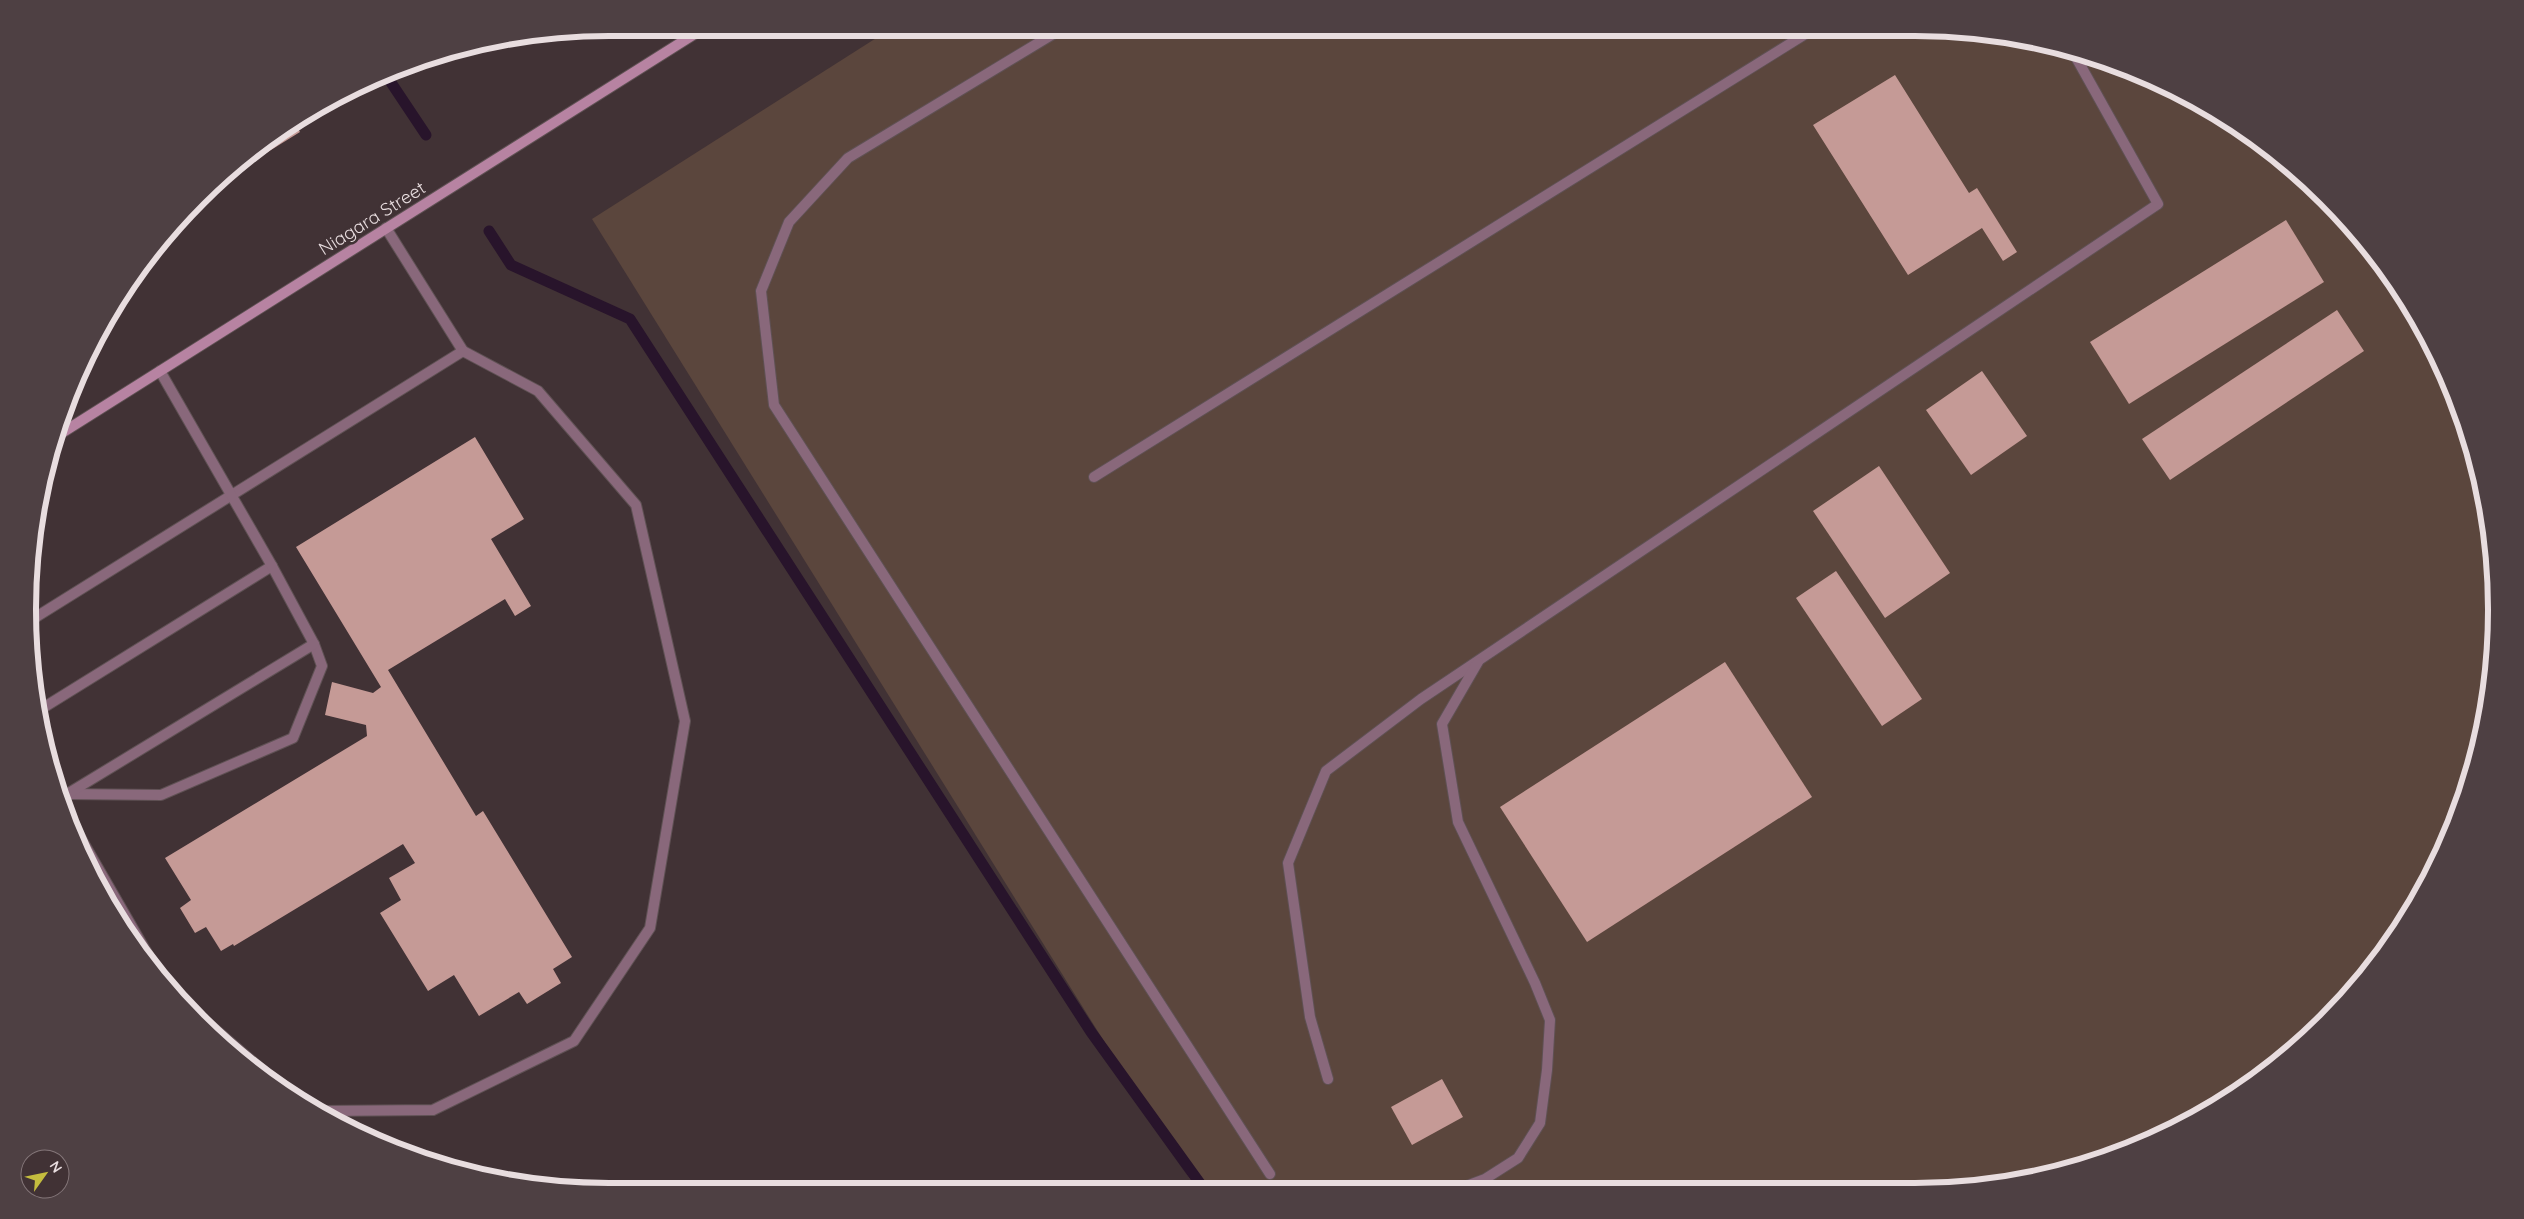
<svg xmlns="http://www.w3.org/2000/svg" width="2524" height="1219" font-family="Quicksand,sans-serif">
<rect width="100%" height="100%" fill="#413235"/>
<path fill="#5b463d" d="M892,28H1915L2028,39L2137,72L2238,126L2326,198L2399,286L2452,387L2485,496L2496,610L2485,723L2452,832L2376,964L2269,1071L2137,1147L1991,1186L1196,1189L592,219Z"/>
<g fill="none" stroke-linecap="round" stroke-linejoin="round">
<g stroke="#28142b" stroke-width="11">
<path d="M386,75L426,135"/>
<path d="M489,231L511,265L630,319L1091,1032L1204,1189"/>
</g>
</g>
<g fill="#c59a96">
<path d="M1895,75L1969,193L1977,188L2017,252L2003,261L1982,228L1908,275L1813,125Z"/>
<path d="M294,122L300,132L221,181L255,148Z"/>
<path d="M2286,220L2324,282L2129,404L2090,342Z"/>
<path d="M2337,310L2364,351L2170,480L2142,439Z"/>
<path d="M1982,371L2027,436L1971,475L1926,410Z"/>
<path d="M475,437L524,519L491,539L531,606L515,616L505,599L388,670L476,816L483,811L572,957L553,969L561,983L527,1004L519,992L479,1016L454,975L428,991L380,913L401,900L389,878L415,863L403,844L234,946L233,944L221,951L206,927L195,933L180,908L191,900L165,858L367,736L366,725L325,715L332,682L373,693L381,687L296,547Z"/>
<path d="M1879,466L1950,573L1885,618L1813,511Z"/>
<path d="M1836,571L1922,699L1882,726L1796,598Z"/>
<path d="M1725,662L1812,797L1587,942L1500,807Z"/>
<path d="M1442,1079L1463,1117L1412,1145L1391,1107Z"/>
</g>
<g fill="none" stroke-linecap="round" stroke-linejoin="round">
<defs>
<g id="service">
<path d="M1063,28L848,158L789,222L761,291L774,405L1270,1174"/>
<path d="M1094,477L1815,28"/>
<path d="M28,622L463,351L386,228"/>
<path d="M38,711L272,566"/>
<path d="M67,794L161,795L293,738L322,666L314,644L272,566L160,371"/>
<path d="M59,799L314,644"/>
<path d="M61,804L162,979"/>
<path d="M190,1008L296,1099"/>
<path d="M1328,1079L1310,1017L1288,863L1326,771L1421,699L2158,204L2073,52"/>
<path d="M319,1111L433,1110L574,1041L650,928L685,721L636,505L538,391L463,351"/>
<path d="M1461,1188L1485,1179L1518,1158L1540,1123L1547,1070L1550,1020L1535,983L1458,822L1442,724L1478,662"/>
</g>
<path id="secondary" d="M57,436L704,28"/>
</defs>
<use href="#service" stroke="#5f5154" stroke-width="12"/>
<use href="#secondary" stroke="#5f5154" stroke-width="12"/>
<use href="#service" stroke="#89687b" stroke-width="10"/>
<use href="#secondary" stroke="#b783a2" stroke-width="10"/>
</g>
<g text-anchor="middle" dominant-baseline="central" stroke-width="5" stroke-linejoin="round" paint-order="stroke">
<g font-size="18" fill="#e8dddf" stroke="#413235">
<text transform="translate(372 218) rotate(-32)">Niagara Street</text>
</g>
</g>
<path d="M0 0H2524V1219H0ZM609 36H1915A573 573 0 0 1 2488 609V610A573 573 0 0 1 1915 1183H609A573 573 0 0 1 36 610V609A573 573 0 0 1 609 36Z" fill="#4e4043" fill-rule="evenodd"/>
<path fill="none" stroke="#e8dddf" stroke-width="6" d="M609 36H1915A573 573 0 0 1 2488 609V610A573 573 0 0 1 1915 1183H609A573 573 0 0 1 36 610V609A573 573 0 0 1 609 36Z"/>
<g transform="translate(45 1174) rotate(57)"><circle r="24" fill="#413235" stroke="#847679"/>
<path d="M0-4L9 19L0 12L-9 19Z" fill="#c4bd3e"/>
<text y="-8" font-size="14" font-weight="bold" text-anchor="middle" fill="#e8dddf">N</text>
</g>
</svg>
